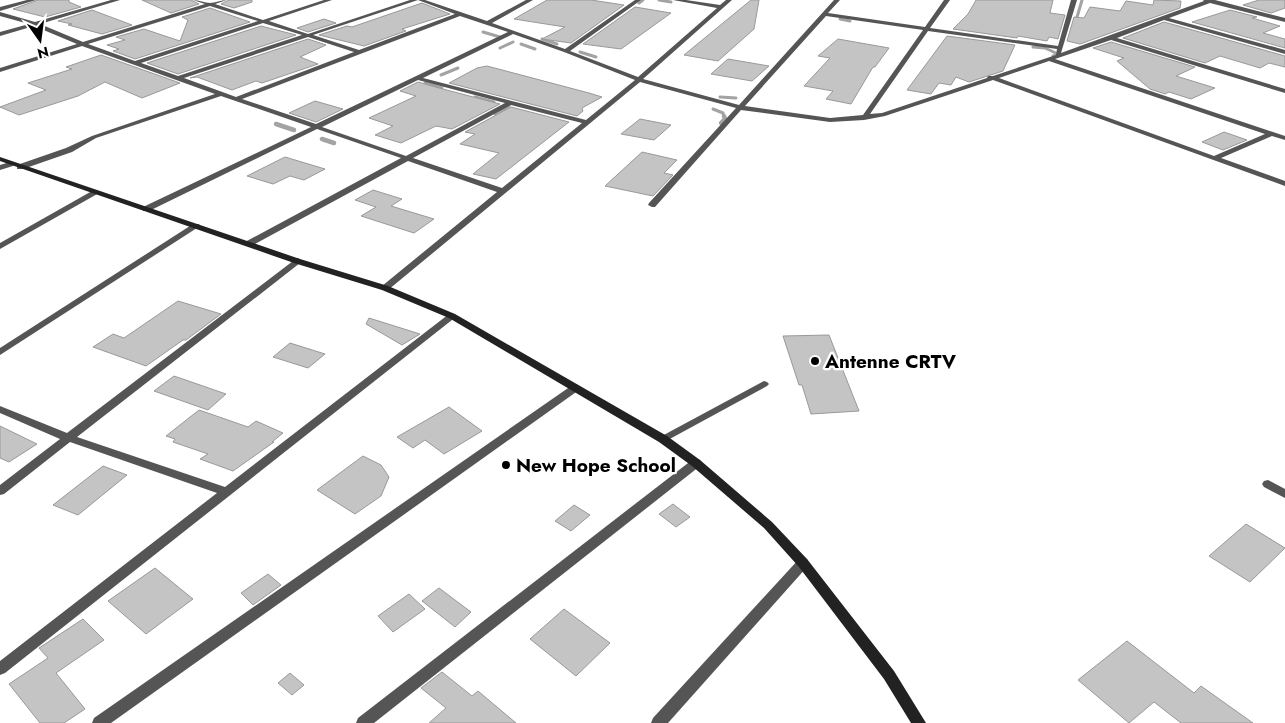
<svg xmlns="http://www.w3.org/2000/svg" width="1285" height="723" font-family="Jost,sans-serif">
<rect width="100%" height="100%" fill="#fff"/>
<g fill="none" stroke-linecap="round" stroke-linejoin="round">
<g stroke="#a3a3a3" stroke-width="3">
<path d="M659,0L671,2"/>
<path d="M639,3L643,0"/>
<path d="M840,19L850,21"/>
<path d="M1075,24L1082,0"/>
<path d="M483,32L500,37"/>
<path d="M542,39L557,44"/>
<path d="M521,44L535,49"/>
<path d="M1033,47L1045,48L1058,54L1053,56"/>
<path d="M500,48L513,42"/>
<path d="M580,52L596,57"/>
<path d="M441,75L458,68"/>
<path d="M425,83L442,88"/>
<path d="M475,97L494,102"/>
<path d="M720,97L736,98"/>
<path d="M713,109L723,113L724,117"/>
<path d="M495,114L509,106"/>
</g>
<g stroke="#a3a3a3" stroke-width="4.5">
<path d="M721,123L725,119L724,116"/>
<path d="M276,124L294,130"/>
<path d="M322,139L334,143"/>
</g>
</g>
<g fill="#c4c4c4" stroke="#999">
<path d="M38,0H69V2L81,7L45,17L13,9Z"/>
<path d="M142,0H191L199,4L171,13Z"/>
<path d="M229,0H252V2L234,8L221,4Z"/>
<path d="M547,0H591L624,5L571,43L542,39L565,27L514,19Z"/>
<path d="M751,0H759L754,29L718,61L684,55Z"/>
<path d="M976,0H1053L1050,13L1065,15L1058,39L1049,37L1047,41L1018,36L1017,38L953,29L968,14Z"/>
<path d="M1154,0L1181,1L1180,8L1080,44L1067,41L1074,17L1084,18L1090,7L1120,11L1126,1L1153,5Z"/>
<path d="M1259,0H1285V8L1271,13L1243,5Z"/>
<path d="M422,3L450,14L402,29L406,31L364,46L319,35L347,26L352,27Z"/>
<path d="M635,7L671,13L621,49L583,44Z"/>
<path d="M210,8L250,22L135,59L113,51L119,49L107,45L125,40L116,37L144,29L180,41L188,20L182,17Z"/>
<path d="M92,10L132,25L102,34L68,25L72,24L58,21Z"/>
<path d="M1230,10L1257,17L1252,18L1280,26L1263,33L1285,39V48L1192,22Z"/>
<path d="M324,19L336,23L308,32L297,28Z"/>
<path d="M1164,22L1285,56V67L1269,63L1260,68L1220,56L1205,63L1123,38Z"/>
<path d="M261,26L296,35L178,74L147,63Z"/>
<path d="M947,36L1015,45L1003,71L969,82L956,77L951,85L939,83L931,94L907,90Z"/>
<path d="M308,39L326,45L300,57L318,64L262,83L256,81L232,90L197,77L190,78Z"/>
<path d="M838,39L889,48L875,67H873L851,104L826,99L833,91L804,86L830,58L818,56Z"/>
<path d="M1111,42L1195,67L1176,76L1215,88L1191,99L1169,92L1165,94L1150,89L1117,61L1124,58L1093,48Z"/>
<path d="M101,55L180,83L142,98L105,82L78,96L19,115L0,107L46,90L28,83L72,69L66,67Z"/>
<path d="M728,59L769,66L752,81L711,74Z"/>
<path d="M487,66L589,93L602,97L582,108L583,111L577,116L449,83L477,68Z"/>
<path d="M418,82L439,88L500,104L452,129L436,126L401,143L375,135L393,126L369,118L416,96L400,91Z"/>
<path d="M315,101L343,109L316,122L289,113Z"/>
<path d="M511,107L569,122L496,179L473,174L499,153L460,144L475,134L465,132Z"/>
<path d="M640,119L671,125L654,140L621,134Z"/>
<path d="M1224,132L1247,140L1223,150L1202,142Z"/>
<path d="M642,152L677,160L664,173L673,175L653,196L605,186Z"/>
<path d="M285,157L325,169L304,180L290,176L273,184L247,176Z"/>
<path d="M373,190L402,199L391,206L434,219L414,233L361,216L376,207L355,200Z"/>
<path d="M178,301L221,314L186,340H183L146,366L93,347L113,334L124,338Z"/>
<path d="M369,318L420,334L402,345L366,324Z"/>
<path d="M829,335L859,411L811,414L802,385H799L783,336Z"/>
<path d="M290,343L325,354L308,368L273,357Z"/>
<path d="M174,376L226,394L208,410L154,391Z"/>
<path d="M449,407L482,431L444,454L425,440L413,448L397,437Z"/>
<path d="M199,410L248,427L256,421L283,433L272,442H274L233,471L200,459L208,454L173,442L175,439L166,436Z"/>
<path d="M0,426L37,444L9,462L0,458Z"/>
<path d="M363,456L381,465L389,477L381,496L355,514L317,490Z"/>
<path d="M103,466L127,475L78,515L53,505Z"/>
<path d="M673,504L690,517L676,527L659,514Z"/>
<path d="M574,505L590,515L571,531L555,521Z"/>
<path d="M1246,524L1285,548L1250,582L1209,556Z"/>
<path d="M155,568L193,599L146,634L108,601Z"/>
<path d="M268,574L281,585L253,605L241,593Z"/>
<path d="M439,588L471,612L455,627L422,601Z"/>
<path d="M409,594L425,609L393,632L378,616Z"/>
<path d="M564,609L610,643L576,676L530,639Z"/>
<path d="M83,619L104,640L56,673L85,709L64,723H40L9,684L48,658L39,648Z"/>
<path d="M1127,641L1194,693L1201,686L1253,723H1181L1154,702L1129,723L1078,680Z"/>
<path d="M442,672L472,696L478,691L516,723H429L446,708L421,688Z"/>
<path d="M290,673L304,685L292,695L278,683Z"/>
</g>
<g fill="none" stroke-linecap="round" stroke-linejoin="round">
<path fill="#555" fill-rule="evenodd" d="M764,381L767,382L769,384L767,386L666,441H660L658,439L660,437Z"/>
<g fill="#555" fill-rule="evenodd">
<path d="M27,0H36L0,11V7Z"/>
<path d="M111,0H120L40,24L83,42L205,4L193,0C199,0 205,3 210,3C215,3 221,0 227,0L215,4L263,20L324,0H332L269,21L308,34L410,0H425L487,21L526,0H533L492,23L565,49L635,0H641L570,51L638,77L717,8L673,0H686L720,5L726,0H732L643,79L739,105L834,0H840L828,13L925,27L944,0H950L930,28L1058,46L1071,0H1077L1061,53L1204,1L1203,0H1215L1285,18V22L1210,3L1169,18L1285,50V54L1164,20L1117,38L1285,89V93L1111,40L1055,59L1285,136V140L1272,136L1221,158L1285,181V186L993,80L885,116L864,120L830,122L741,110L655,207H652L648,205L649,203L736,108L640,82L388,290H382L380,288L382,286L497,192L408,161L251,246H245V242L401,158L317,129L149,211H143V207L311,127L221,96L96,138L72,152L23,169H17V165L66,148L92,136L215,94L82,46L0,72V68L77,44L34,26L0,36V32L29,24L0,16V12L35,22ZM418,0L455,14L359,50L313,35ZM210,6L258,21L135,61L88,44ZM460,16L508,32L316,124L242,99ZM826,16L923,30L863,115L830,118L745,106ZM263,23L302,35L178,76L141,63ZM928,31L1057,49L1056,55L993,76H988L987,78L882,113L870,114ZM513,34L564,52L635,80L586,120L423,78ZM308,37L354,52L236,97L184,78ZM1049,61L1265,134L1214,156L999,78ZM418,80L505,103L406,156L322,127ZM511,105L582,123L502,188L413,158Z"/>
<path d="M10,162L14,164L13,166L0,170V165Z"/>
<path d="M92,191H95L99,193L0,249V243Z"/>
<path d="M193,224H199L200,226L0,355V348Z"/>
<path d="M297,258L300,259L301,261L300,263L77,437L225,487L449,314L452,313L457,316L5,673L0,675V661L217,493L70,442L4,494L0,495V485L60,439L0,413V406L67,433Z"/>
<path d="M575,385L579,386L580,388L579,390L111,723H92L94,718L571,386Z"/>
<path d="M696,459L700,460L702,463L700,466L374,723H356L358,718L692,460Z"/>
<path d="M1268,480L1285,489V498L1264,487L1262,484L1264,481Z"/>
<path d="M803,558L807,559L809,563L807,567L668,723H651L653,718L799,559Z"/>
</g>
<path fill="#222" fill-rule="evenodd" d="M0,157L300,259L388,286L455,314L667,436L700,460L772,522L807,559L894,671L926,723H911L884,679L799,567L764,528L692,466L659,442L449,318L382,290L294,263L0,161Z"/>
</g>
<g fill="#000" stroke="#fff" stroke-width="2">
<circle cx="815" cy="361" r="5"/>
<circle cx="506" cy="465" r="5"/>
</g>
<g text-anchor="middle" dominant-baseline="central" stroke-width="4.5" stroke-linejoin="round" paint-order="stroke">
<g font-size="19" font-weight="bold" fill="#000" stroke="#fff" text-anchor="start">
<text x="825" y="361">Antenne CRTV</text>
<text x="516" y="465">New Hope School</text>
</g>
</g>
<g transform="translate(40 40) rotate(166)" stroke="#ffffff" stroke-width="4" paint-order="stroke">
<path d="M0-4L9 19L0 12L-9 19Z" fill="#000000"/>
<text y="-8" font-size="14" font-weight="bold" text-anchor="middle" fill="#000000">N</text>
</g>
</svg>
